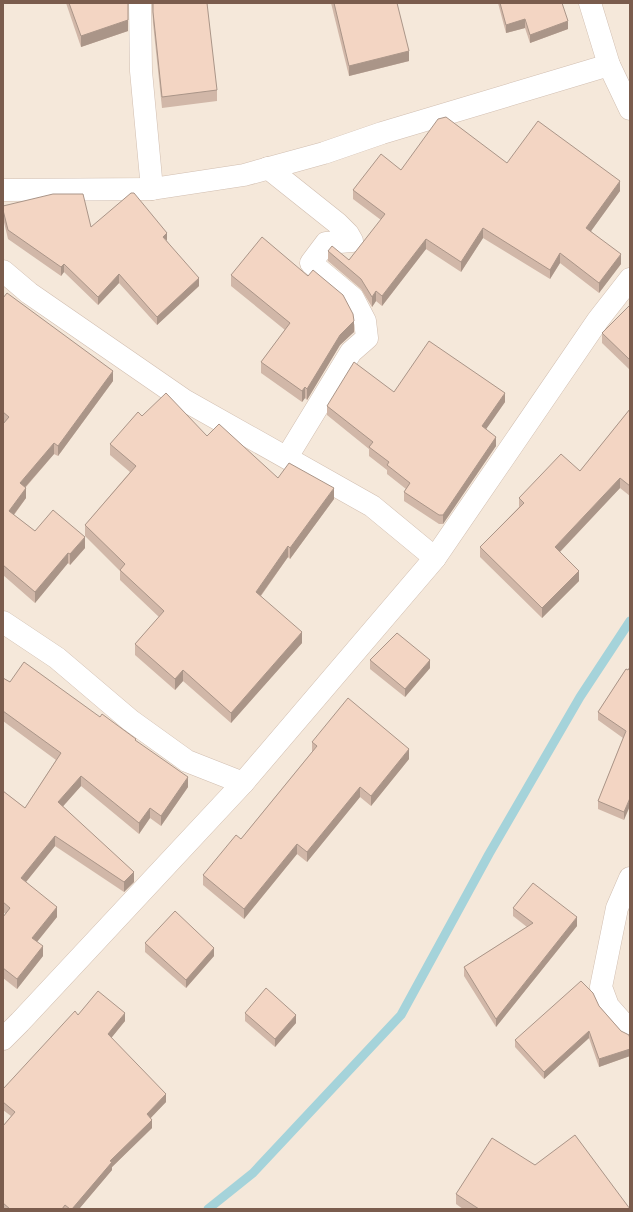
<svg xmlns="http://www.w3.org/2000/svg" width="633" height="1212" font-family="Arial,sans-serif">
<rect width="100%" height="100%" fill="#fdf6ec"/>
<rect fill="#f5e8da" x="3" y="3" width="627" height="1206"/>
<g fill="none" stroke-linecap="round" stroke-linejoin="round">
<path stroke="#a5d3da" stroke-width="9" d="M208,1209L253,1173L401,1015L489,854L580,697L630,621"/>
<defs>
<g id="minor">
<path d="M140,3L141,71L152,189"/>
<path d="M590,3L609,65L630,109"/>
<path d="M268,168L337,223L348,234L352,241L326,243L311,263L353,298L365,321L367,338L351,352L287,457"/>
<path d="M3,190L152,189L244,175L324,153L382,133L609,65"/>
<path d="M3,271L29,293L184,400L372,506L435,558"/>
<path d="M3,622L57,658L130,720L187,761L243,783"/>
<path d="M630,878L617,908L601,987L608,1006L630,1031"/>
<path d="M3,1039L20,1022L243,783L435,558L598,320L630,279"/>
</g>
</defs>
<use href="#minor" stroke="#d1beb0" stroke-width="23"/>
<use href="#minor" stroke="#fff" stroke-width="22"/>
</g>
<g fill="#d1b7a8">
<path d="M66,3H128V31L81,47Z"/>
<path d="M152,3L217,90V101L162,108L153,23Z"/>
<path d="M331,3H397L409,61L349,76Z"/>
<path d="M498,3H562L568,29L530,43L525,28L506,33Z"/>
<path d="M507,163L620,191L591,231L621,264L599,293L560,263L550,279L483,238L461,272L426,249L382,306L376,301L372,307L361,289L328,261V251L349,260L381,220L353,199V190L401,170Z"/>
<path d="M3,206L91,227L167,241L199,286L157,325L119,283L98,305L64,272L61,276L8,239L3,218Z"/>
<path d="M231,275L354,332L340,345L307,400L305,398L302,402L261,373V362L285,330L231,286Z"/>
<path d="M3,298L113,381L58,456L54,454L26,487V498L14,515L35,531L85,548L70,565L68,563L35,603L3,575V424L4,423H3Z"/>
<path d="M630,305V370L602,343V333Z"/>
<path d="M394,392L505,402L486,429L496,446L443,524H439L404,501V492L406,489L387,474V470L369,456V449L327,415V406Z"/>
<path d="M630,409V496L620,488L560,552L579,581L542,618L480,557V547L519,507V498L580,471Z"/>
<path d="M142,416L207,436L278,478L334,499L290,559L288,557L261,596L302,643L231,723L183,681L175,690L135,655V644L159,617L120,580V571L85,536V525L130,472L110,455V444Z"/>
<path d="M370,660L430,668L405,697L370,669Z"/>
<path d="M626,669L624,820L598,809V801L623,738L598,720V712Z"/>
<path d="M3,678L10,682L100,717L136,741L188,787L161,826L150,818L139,834L81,786L63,806L134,882L124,892L55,846L26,882L57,917L37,942L43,956L17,989L3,978V917L6,914L3,912V791L25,808L56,760L3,721Z"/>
<path d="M312,742L409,759L371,806L360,797L307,862L297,854L244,919L203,885V875L241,839L312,752Z"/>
<path d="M513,908L577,926L496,1027L464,976V967L527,927L513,916Z"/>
<path d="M145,943L214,956L186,988L145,952Z"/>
<path d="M599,1006L621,1031L630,1039V1056L599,1067L589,1038L544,1079L515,1047V1040Z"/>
<path d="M245,1013L296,1023L275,1047L245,1021Z"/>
<path d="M78,1015L125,1021L111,1038L166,1102L150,1118L152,1128L112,1167V1170L79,1209H3V1126L11,1116L3,1110V1089Z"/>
<path d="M535,1165L630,1209H463L456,1204V1194Z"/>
</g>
<g fill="#aa9588">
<path d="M525,19V28L506,33V25Z"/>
<path d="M128,20V31L81,47V36Z"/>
<path d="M568,21V29L530,43V35Z"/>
<path d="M409,51V61L349,76V66Z"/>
<path d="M620,181V191L586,238V228Z"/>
<path d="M483,228V238L461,272V262Z"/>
<path d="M167,233V241L163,237Z"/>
<path d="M426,239V249L382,306V296Z"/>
<path d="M560,253V263L550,279V270Z"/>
<path d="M621,254V264L599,293V283Z"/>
<path d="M64,264V272L61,276V267Z"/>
<path d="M119,274V283L98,305V297Z"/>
<path d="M199,278V286L157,325V317Z"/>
<path d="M376,291V301L372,307V297Z"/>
<path d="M354,321V332L340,345L307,400V389L340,335Z"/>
<path d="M113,371V381L58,456V446Z"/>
<path d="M305,387V398L302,402V391Z"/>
<path d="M505,393V402L482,435V426Z"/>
<path d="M496,437V446L443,524V515Z"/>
<path d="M54,443V454L20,493V483Z"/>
<path d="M620,478V488L555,557V547Z"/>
<path d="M26,488V498L9,521V511Z"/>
<path d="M334,488V499L290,559V548Z"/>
<path d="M85,537V548L70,565V554Z"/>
<path d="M288,546V557L256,602V592Z"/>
<path d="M68,553V563L35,603V592Z"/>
<path d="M579,571V581L542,618V608Z"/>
<path d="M302,632V643L231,723V713Z"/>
<path d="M430,660V668L405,697V689Z"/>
<path d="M183,670V681L175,690V679Z"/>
<path d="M409,749V759L371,806V796Z"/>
<path d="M81,776V786L58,812V802Z"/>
<path d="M188,777V787L161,826V816Z"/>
<path d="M360,787V797L307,862V852Z"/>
<path d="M630,798V806L624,820V812Z"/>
<path d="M150,808V818L139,834V823Z"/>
<path d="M55,836V846L21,888V878Z"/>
<path d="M297,844V854L244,919V909Z"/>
<path d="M134,872V882L124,892V882Z"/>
<path d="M57,907V917L32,948V938Z"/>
<path d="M577,917V926L496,1027V1019Z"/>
<path d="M43,946V956L17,989V979Z"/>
<path d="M214,948V956L186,988V980Z"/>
<path d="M125,1013V1021L108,1042V1034Z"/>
<path d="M296,1015V1023L275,1047V1039Z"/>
<path d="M589,1031V1038L544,1079V1072Z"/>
<path d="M630,1049V1056L599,1067V1059Z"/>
<path d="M166,1094V1102L147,1122V1114Z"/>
<path d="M152,1120V1128L112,1167V1170L79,1209H72L110,1161Z"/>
</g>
<g fill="#f3d5c3" stroke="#aa9588">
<path d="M69,3H128V20L81,36Z"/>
<path d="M153,3H207L217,90L162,97L153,12Z"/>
<path d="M334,3H397L409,51L349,66Z"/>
<path d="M500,3H562L568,21L530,35L525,19L506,25Z"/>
<path d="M446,117L507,163L538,121L620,181L586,228L621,254L599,283L560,253L550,270L483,228L461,262L426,239L382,296L376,291L372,297L361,279L328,251L332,246L349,260L385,214L353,190L381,154L401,170L438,119Z"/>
<path d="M131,193H134L167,233L163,237L199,278L157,317L119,274L98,297L64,264L61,267L8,230L3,210V206L53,194H83L91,227Z"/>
<path d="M262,237L308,276L313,270L343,295L353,314L354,321L340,335L307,389L305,387L302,391L261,362L290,323L231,275Z"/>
<path d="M7,293L113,371L58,446L54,443L20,483L26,488L9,511L35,531L53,510L85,537L70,554L68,553L35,592L3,565V424L9,417L3,412V298Z"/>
<path d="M630,305V360L602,333Z"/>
<path d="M429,341L505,393L482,426L496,437L443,515H439L404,492L410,483L387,465L389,462L369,447L373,442L327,406L354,362L394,392Z"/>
<path d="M166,393L207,436L219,424L278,478L289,463L334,488L290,548L288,546L256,592L302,632L231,713L183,670L175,679L135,644L164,611L120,570L125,564L85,525L136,466L110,444L138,412L142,416Z"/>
<path d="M630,409V486L620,478L555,547L579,571L542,608L480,547L524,503L519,498L561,454L580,471Z"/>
<path d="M397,633L430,660L405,689L370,660Z"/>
<path d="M24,662L100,717L102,714L136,739L135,740L188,777L161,816L150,808L139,823L81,776L58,802L134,872L124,882L55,836L21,878L57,907L32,938L43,946L17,979L3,968V917L10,908L3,902V791L25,808L61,753L3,711V678L10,682Z"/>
<path d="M630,667V798L624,812L598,801L626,731L598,712L626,669L628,670Z"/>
<path d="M348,698L409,749L371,796L360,787L307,852L297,844L244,909L203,875L236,835L241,839L317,746L312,742Z"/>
<path d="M533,883L577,917L496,1019L464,967L533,923L513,908Z"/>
<path d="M175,911L214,948L186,980L145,943Z"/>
<path d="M581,981L593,993L599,1006L621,1031L629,1035L630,1039V1049L599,1059L589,1031L544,1072L515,1040Z"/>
<path d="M266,988L296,1015L275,1039L245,1013Z"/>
<path d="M98,991L125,1013L108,1034L166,1094L147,1114L152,1120L110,1161L112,1162L72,1209H70L65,1205L62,1209H10L3,1203V1126L15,1112L3,1102V1089L75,1011L78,1015Z"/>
<path d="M575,1135L630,1209H479L456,1194L492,1138L535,1165Z"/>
</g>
<rect width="633" height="1212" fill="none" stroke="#7a5c4d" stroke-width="8"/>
</svg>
